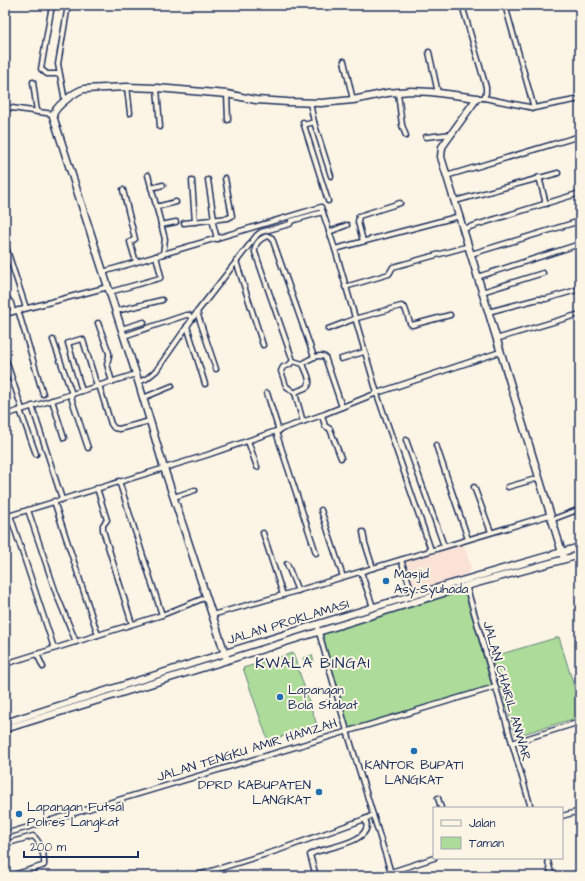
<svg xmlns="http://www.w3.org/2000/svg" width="585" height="881" font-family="'Architects Daughter',sans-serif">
<rect width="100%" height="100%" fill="#fcf5e5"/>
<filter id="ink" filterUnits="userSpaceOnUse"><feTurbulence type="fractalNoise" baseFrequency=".025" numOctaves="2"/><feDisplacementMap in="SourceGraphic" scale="8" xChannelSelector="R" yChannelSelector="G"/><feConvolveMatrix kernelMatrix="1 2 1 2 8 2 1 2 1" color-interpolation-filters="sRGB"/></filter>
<g filter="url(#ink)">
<path fill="#fae3d6" d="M463,542L472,569L468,571L469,574L414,591L404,560Z"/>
<g fill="#acdb9a" stroke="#64857c">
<path d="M464,588L492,687L347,729L320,632Z"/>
<path d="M559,637L580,706V717L516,736L491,657Z"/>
<path d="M293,653L317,725L268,741L243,668Z"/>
<path d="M312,655L314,662L305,665L303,658Z"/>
</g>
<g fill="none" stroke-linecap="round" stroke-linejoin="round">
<defs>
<g id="street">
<path d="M52,5L41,69L47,74H59"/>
<path d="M462,5L486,87V93L484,98"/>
<path d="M505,5L534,108"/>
<path d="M429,52L438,93"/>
<path d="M344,61L353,100"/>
<path d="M33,82L37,112"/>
<path d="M127,87L130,113"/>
<path d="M157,88L160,127"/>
<path d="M398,93L402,125L406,136"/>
<path d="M227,94L228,120"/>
<path d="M477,98H484L534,108L580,99"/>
<path d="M65,101L58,64L68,5"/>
<path d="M5,107L53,114"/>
<path d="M303,122L328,201"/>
<path d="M314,122L331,176"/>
<path d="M304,125L314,122L310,103"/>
<path d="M426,137L452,134"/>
<path d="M148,175L165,239L163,254"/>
<path d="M446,176L580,136"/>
<path d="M539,177L546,204"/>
<path d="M208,180L214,219"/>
<path d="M192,181L195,222"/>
<path d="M151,188L163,185"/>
<path d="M123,190L135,239L130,242L136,262"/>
<path d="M455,201L558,173"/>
<path d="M156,207L176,202"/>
<path d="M212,219L217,239"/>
<path d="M184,223L228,218L232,216L225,178"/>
<path d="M161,225L176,222"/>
<path d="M463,229L580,193"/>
<path d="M329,232L347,225"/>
<path d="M363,241L358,222L359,216L400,203"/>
<path d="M5,244L26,308"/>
<path d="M335,249L460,216"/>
<path d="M471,254L580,221"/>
<path d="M236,261L263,345"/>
<path d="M103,272L321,207L335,249L377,393"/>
<path d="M477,277L580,244"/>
<path d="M345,287L389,274L393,267L469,246"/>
<path d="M110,292L160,278L161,276L156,256"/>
<path d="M482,292L543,273"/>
<path d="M5,295L11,303L13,311"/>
<path d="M18,310L43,394"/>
<path d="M116,311L162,300"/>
<path d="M197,312L216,369"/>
<path d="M488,312L538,299H546L580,289"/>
<path d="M5,314L108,287"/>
<path d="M98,323L109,353V356L107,364L112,382"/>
<path d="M187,326L205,384"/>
<path d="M121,329L144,322"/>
<path d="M328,329L354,319L401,306L405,308L410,323L412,325L450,315"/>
<path d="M124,336L186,315H189L192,319"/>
<path d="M496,339L580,314"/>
<path d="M53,340L72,394"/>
<path d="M5,357L22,409"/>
<path d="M341,359L364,352"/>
<path d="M293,361L255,252C254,244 260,238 268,236L272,238L314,357"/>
<path d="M138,382L146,379L156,371L197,312L257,235L261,232L290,224L291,221L323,212"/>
<path d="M99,385L111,424L114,428L119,429L150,421"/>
<path d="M82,391L68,343L81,339L83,340L97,386"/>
<path d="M267,393L279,431"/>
<path d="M295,393C299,389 303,390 307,387C313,382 305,370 303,364"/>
<path d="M70,394L88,448"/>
<path d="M377,394L431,550"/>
<path d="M143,398L172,386"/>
<path d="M52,400L64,438"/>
<path d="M32,406L62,499"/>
<path d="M20,410L36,454"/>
<path d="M5,415L136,374"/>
<path d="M322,415L325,426L330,429L341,458"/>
<path d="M303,422L295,393L286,386L281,371L283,367L289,365L293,361L303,364C308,359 318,354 325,357L342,407"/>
<path d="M276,432L316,553"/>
<path d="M406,440L444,546"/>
<path d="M248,441L257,467"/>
<path d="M436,445L468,539"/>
<path d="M119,481L162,615"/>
<path d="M474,487L491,532"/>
<path d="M508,487L539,478"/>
<path d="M97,488L107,520L103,525V530L132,624"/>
<path d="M174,497L195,490"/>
<path d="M54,501L98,635"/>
<path d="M28,510L56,593L76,642"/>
<path d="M321,510L343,577"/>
<path d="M10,515L54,648"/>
<path d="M5,517L207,455L322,415L377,393L500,352"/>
<path d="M551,520L580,509"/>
<path d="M363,532L365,543L373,568"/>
<path d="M263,533L283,595"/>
<path d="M401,560L413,595"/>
<path d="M287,564L298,591"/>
<path d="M361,572L373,607"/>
<path d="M466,585L531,808"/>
<path d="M212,615L283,595L550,515"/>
<path d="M318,629L347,731L392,876"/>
<path d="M37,654L43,667"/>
<path d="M5,664L162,615L207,597"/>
<path d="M512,743L580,722"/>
<path d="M438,798L441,808"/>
<path d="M562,816L580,811"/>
<path d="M5,834L495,687"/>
<path d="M5,844L33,836C40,840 45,857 44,865L42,866L10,876"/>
<path d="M547,858L552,876"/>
<path d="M5,868L8,876"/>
<path d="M391,872L434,858"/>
<path d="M195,876L276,851L365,819L373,815"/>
<path d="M316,876L310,855L315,852C330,847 376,841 365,819"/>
</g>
<g id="secondary">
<path d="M227,660L164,468L136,374L53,116C54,107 76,91 84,89L127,87L157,88L227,94L256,100L288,102L321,103L353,100L387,93L411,91L431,92L477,98L442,147L441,157L564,559"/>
<path d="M5,723C196,662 387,601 580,547"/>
<path d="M5,729L466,586L580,555"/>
</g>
</defs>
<use href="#street" stroke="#1b2f5e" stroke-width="7"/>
<use href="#secondary" stroke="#1b2f5e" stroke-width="9"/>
<use href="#street" stroke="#fcf5e5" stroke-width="4"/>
<use href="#secondary" stroke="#fcf5e5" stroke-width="6"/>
</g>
</g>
<g fill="#1f6fb2" stroke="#fcf5e5" stroke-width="1.5">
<circle cx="386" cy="581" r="4"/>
<circle cx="280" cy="697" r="4"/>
<circle cx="414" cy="751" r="4"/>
<circle cx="319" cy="792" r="4"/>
<circle cx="19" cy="814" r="4"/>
</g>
<g text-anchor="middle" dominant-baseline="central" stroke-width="4" stroke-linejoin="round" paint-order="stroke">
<g font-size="13" fill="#1b2f5e" stroke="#fcf5e5" text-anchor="start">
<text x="394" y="574">Masjid<tspan x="394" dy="15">Asy-Syuhada</tspan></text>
<text x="288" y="690">Lapangan<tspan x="288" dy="15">Bola Stabat</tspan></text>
<text x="414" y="765" text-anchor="middle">KANTOR BUPATI<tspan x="414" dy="15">LANGKAT</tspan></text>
<text x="311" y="785" text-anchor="end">DPRD KABUPATEN<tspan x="311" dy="15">LANGKAT</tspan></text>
<text x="27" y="807">Lapangan Futsal<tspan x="27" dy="15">Polres Langkat</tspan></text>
</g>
<g font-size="13" fill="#1b2f5e" stroke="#fcf5e5">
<text transform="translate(288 622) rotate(-17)">JALAN PROKLAMASI</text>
<text transform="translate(507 691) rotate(74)">JALAN CHAIRIL ANWAR</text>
<text transform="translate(247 750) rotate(-17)">JALAN TENGKU AMIR HAMZAH</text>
</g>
<g font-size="15" letter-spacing="1" fill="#1b2f5e" stroke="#fcf5e5">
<text x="313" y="663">KWALA BINGAI</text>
</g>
</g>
<rect width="585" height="881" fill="none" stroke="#fcf5e5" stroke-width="20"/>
<rect x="10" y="10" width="565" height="861" fill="none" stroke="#1b2f5e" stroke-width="1.5" filter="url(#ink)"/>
<rect x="433" y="807" width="130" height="52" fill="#fcf5e5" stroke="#a2a6af"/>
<rect x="441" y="820" width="20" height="6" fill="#fcf5e5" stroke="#a2a6af"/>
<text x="469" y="827" font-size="12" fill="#1b2f5e">Jalan</text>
<rect x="441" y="837" width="20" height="12" fill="#acdb9a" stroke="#a2a6af"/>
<text x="469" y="847" font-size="12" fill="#1b2f5e">Taman</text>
<path d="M24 851v6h114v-6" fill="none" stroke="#1b2f5e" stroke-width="2"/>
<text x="30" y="851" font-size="12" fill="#1b2f5e" stroke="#fcf5e5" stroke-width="3" paint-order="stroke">200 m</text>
</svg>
